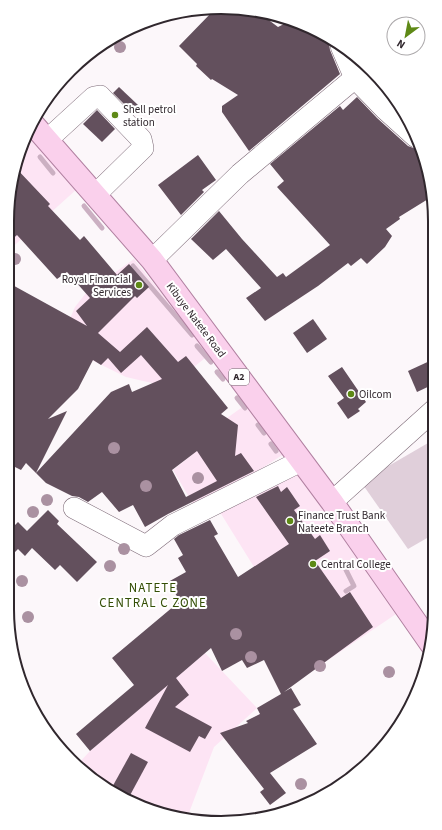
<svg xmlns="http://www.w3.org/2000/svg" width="442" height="830" font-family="'Source Sans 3',sans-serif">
<rect width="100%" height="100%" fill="#fcf7fa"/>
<g fill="#fde4f4">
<path d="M27,136L78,188L7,252V207L14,165Z"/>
<path d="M134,259L210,354L169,387L126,377L59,344L75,307L86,293Z"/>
<path d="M248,403L284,454L217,497L196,509L173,470L193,454L188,446Z"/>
<path d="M291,461L374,578L396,614L309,673L254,567L218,509Z"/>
<path d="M205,653L257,708L214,747L187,818L166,816L102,787L78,764L90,751Z"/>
</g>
<path fill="#e0cfda" d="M428,443L434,454V534L408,549L361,482Z"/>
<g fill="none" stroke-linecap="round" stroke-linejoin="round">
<g stroke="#cbb0c2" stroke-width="5">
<path d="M40,157L53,173"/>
<path d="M84,206L102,228"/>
<path d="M133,266L192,335"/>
<path d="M197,346L211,362"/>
<path d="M217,372L223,379"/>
<path d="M237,398L245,408"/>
<path d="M258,425L264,433"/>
<path d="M271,444L276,451"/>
<path d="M346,570L354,586L346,591"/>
</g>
</g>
<g fill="#63505d" fill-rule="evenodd">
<path d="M249,9L258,12L278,27L288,22L328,36L332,39L329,44L330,50L340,74L249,151L222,112V106L238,95L212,79L211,80L196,66L197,64L179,46L213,11Z"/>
<path d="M382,81L399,102L402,108L378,85Z"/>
<path d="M119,87L138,105L132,112L113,93Z"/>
<path d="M357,97L377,118L408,146L416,149L426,162L433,196L399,217L400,219L386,229L392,236L385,247L367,264L361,258L351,266L348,263L318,286L265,321L246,298L261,288L226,249L213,260L191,239L219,211L242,239L277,277L283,273L286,277L330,245L277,187L284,181L270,164L340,106L343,110Z"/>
<path d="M97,110L115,129L102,142L83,124Z"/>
<path d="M198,155L216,180L202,190L204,192L181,215L158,185Z"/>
<path d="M14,166L50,204L48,206L80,240L84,236L117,275L129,264L149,287L137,298L135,296L98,333L120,352L147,327L178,362L186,356L228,408L221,414L238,425L235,456L241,453L254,471L168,514L145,527L133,505L119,512L102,492L88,502L79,497L72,496L46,483L36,473L111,392L129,384L132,392L162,379L141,355L121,373L108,358L101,365L93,360L78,389L48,419L67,411L36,473L26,463L21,470L7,463V421L15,411L7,407V282L87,326L76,311L90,298L67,272L57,279L17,235L7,244V207ZM197,451L217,481L186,497L172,470Z"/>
<path d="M313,319L327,339L307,353L293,333Z"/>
<path d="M434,359V384L417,392L408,371Z"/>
<path d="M342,367L366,402L358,409L360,411L348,419L337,403L344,398L328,376Z"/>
<path d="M278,486L281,492L287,487L300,506L294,510L315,539L320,535L330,551L315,561L341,598L350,592L373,627L284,692L291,688L301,705L293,709L317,744L270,773L286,793L270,805L260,792L264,789L220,733L248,723L246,721L260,714L257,708L281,694L264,660L247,668L242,660L222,671L211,648L176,678L189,695L175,707L212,727L205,739L199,736L190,752L145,728L168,685L90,751L76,734L134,685L112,658L180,601L168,582L186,572L178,558L183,555L174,539L179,535L210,520L218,534L214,536L238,577L289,544L256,497Z"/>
<path d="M48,510L59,521L57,524L97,562L77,582L60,565L55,570L32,548L25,556L18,549L7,560V533L18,522L27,531Z"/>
<path d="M131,753L148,762L128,799L110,791Z"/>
</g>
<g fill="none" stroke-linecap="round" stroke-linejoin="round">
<defs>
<g id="minor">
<path d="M341,46L355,78L385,109L416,137"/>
<path d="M47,140L94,97L100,96L141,139L143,148L95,195"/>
<path d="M152,260L240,174L368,67"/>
<path d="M332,502L434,410"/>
<path d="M74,508L146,546L173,525L301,461"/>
</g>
<path id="major" d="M32,123L152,260L332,502L431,644"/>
</defs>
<use href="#minor" stroke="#7d6a77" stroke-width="22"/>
<use href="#major" stroke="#b181a1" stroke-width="24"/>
<use href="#minor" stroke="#fff" stroke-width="21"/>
<use href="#major" stroke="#fad0ec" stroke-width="22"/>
</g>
<g fill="#aa91a1">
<circle cx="120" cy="47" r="6"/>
<circle cx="15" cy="259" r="6"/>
<circle cx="114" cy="448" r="6"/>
<circle cx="198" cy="478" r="6"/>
<circle cx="146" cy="486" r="6"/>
<circle cx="47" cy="500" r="6"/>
<circle cx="33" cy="512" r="6"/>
<circle cx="124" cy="549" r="6"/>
<circle cx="110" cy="566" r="6"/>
<circle cx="22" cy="581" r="6"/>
<circle cx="28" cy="617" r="6"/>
<circle cx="236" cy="634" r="6"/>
<circle cx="251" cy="657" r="6"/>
<circle cx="320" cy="666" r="6"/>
<circle cx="389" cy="672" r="6"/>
<circle cx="301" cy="784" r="6"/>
</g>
<g fill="#5e8916" stroke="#fff" stroke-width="1.5">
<circle cx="115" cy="115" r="4"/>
<circle cx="139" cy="285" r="4"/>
<circle cx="351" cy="394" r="4"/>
<circle cx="290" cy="521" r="4"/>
<circle cx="313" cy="564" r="4"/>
</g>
<g text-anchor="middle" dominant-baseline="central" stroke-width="4" stroke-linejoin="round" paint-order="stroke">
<rect fill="#fff" stroke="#6e686c" stroke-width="1" x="229" y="369" width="20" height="16" rx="3"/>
<g font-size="10" font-weight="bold" fill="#30272d">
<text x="239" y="377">A2</text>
</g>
<g font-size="11" fill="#30272d" stroke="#fff" text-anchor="start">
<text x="123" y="109">Shell petrol<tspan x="123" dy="13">station</tspan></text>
<text x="131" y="279" text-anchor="end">Royal Financial<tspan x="131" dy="13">Services</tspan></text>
<text x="359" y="394">Oilcom</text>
<text x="298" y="515">Finance Trust Bank<tspan x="298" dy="13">Nateete Branch</tspan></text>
<text x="321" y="564">Central College</text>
</g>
<g font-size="11" fill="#30272d" stroke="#fff">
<text transform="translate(196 320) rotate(53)">Kibuye Natete Road</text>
</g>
<g font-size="13" letter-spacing="1" fill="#344f06" stroke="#fff">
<text x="153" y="588">NATETE<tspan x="153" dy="15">CENTRAL C ZONE</tspan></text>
</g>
</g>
<path d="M0 0H442V830H0ZM221 14H221A207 207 0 0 1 428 221V609A207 207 0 0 1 221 816H221A207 207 0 0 1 14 609V221A207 207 0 0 1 221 14Z" fill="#fff" fill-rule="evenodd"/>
<path fill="none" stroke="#30272d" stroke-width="2" d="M221 14H221A207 207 0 0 1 428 221V609A207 207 0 0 1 221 816H221A207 207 0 0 1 14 609V221A207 207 0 0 1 221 14Z"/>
<g transform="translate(406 36) rotate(212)"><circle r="19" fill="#ffffff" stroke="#aca9ab"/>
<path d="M0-3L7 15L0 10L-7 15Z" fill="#5e8916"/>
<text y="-6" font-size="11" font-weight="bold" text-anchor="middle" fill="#30272d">N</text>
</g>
</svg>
